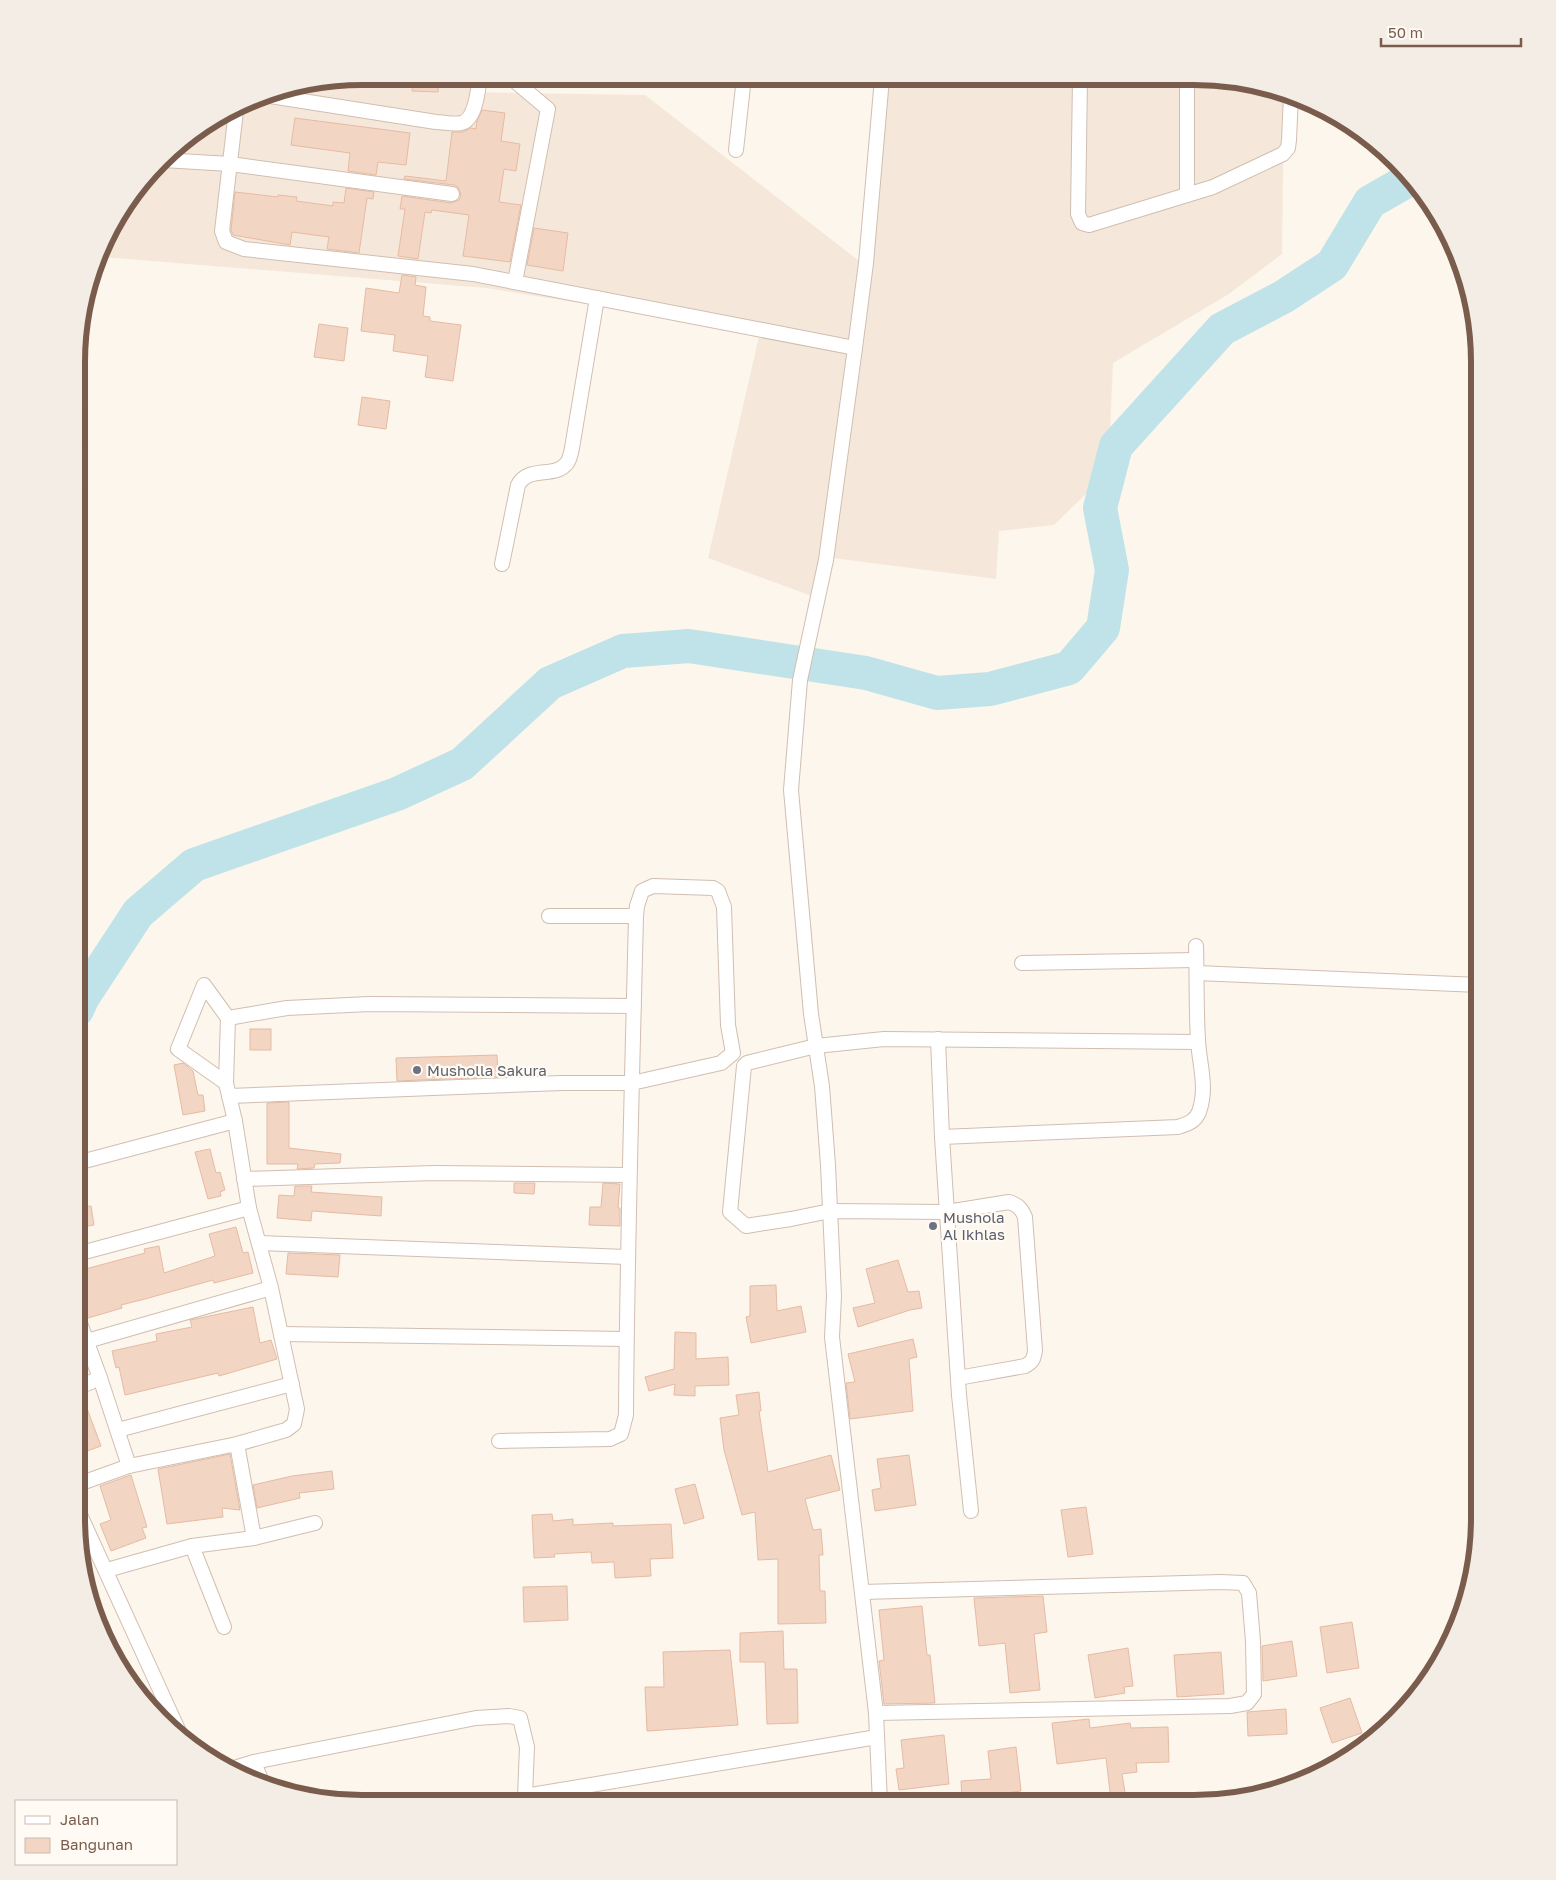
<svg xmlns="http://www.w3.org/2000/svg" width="1556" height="1880" font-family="'Golos Text',sans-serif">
<rect width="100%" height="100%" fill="#fdf6ec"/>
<path fill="#f5e8da" d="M362,76L472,77L471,92L645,95L863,264L879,78L1231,79L1284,93L1282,254L1229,294L1113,363L1110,430L1094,486L1054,525L999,531L996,579L825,557L817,598L708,558L760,332L486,288L102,257L114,219L174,147L270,92Z"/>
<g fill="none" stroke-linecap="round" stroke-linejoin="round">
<path stroke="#bfe3e8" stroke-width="34" d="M77,1010L83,997L138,913L194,865L397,794L462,764L550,683L623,651L689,646L866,673L937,693L990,689L1069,668L1103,628L1112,570L1100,508L1116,446L1222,329L1283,297L1332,265L1370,202L1412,178"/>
</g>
<g fill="#f3d5c3" stroke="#e6bba3">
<path d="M413,76H439L438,92L412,91Z"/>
<path d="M482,110L505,113L501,141L520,144L516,171L504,169L499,202L521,205L510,262L463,256L469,215L432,210L431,213L425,212L418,259L398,256L405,209H400L402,196L451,203L459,200L461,195L458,187L454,185L404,179L405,176L446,181L452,132H463L471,128L476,129L477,121Z"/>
<path d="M295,118L410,133L406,165L378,162L376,175L348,171L350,153L291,145Z"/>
<path d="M346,188L374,192L373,199L367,198L359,253L327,249L329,237L292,232L290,245L233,235L231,230L235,192L278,197V195L297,197L296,201L333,206V202L344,203Z"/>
<path d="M534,228L568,233L563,271L527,265Z"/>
<path d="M402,275L416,277L415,285L426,287L423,316L430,317V321L461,325L453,381L425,377L428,356L393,351L395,335L361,331L366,288L399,293Z"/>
<path d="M319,324L348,328L344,361L314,357Z"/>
<path d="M362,397L390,401L386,429L358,425Z"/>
<rect x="250" y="1029" width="21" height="21"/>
<path d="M497,1055L498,1077L397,1081L396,1058Z"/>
<path d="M183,1063L193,1071L198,1095H203L205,1111L183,1115L174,1065Z"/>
<path d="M289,1102V1148L341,1154L340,1163L315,1164L314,1168L297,1169L298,1164H267V1103Z"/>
<path d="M210,1149L216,1173L220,1172L225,1190L220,1192L221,1196L208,1199L195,1152Z"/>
<path d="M514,1183H535L534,1194L514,1193Z"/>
<path d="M603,1183L620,1184L618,1208H620V1226L589,1225L590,1207H601Z"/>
<path d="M295,1186H312L311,1192L382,1197L381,1216L312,1211L311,1221L277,1218L279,1195L294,1196Z"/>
<path d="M91,1206L94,1225L77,1228V1207Z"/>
<path d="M236,1227L243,1253L248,1252L253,1273L214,1283L213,1280L145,1299L121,1305L122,1308L88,1318L83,1309L77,1306V1287L82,1286L78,1271L145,1253L144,1249L159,1246L164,1273L215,1256L209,1234Z"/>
<path d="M288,1253L340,1255L338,1277L286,1274Z"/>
<path d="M898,1260L908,1292L919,1291L922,1308L910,1310L858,1327L853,1308L875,1303L866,1269Z"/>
<path d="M776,1285L777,1311L801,1306L806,1332L751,1343L746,1317L750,1316V1286Z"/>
<path d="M253,1307L260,1343L271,1340L277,1359L219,1376L218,1373L125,1395L119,1367L116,1368L112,1351L157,1341L156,1334L192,1327L190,1320Z"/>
<path d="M675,1332L696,1333V1359L728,1357L729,1385L695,1386V1396L674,1395L675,1384L649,1391L645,1377L674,1369Z"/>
<path d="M913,1339L917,1357L909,1359L913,1411L850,1419L846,1383L855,1382L848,1354Z"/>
<path d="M759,1392L761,1411H759L768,1472L831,1455L840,1490L805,1499L813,1530L821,1529L823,1555H819L820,1591H825L826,1623L778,1624V1559L758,1560L755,1512L742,1515L724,1450L720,1418L739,1415L736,1395Z"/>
<path d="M82,1395L101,1446L76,1455L77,1397Z"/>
<path d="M230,1454L240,1510L222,1508L223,1517L167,1524L158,1469Z"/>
<path d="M909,1455L916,1505L875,1511L872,1490L881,1488L877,1459Z"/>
<path d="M332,1471L334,1489L299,1493L300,1498L257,1508L253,1485L292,1476Z"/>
<path d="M131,1475L147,1527L142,1528L146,1538L111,1551L100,1524L111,1520L100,1486Z"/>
<path d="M695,1484L704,1518L684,1524L675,1489Z"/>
<path d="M1086,1507L1093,1554L1068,1557L1061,1510Z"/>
<path d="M552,1514L553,1521L573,1519V1525L613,1523V1526L671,1524L673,1558L650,1559L651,1576L615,1578L614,1562L592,1563L591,1552L554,1554L555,1557L534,1558L532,1515Z"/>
<path d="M567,1586L568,1620L524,1622L523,1587Z"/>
<path d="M1043,1596L1047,1632L1034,1634L1040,1690L1010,1693L1005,1643L979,1646L974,1598Z"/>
<path d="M922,1606L927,1655H930L935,1703L884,1704L879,1661L884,1660L879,1610Z"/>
<path d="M1352,1622L1359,1668L1327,1673L1320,1627Z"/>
<path d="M783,1631L784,1669H797L798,1723L767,1724L765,1662H740V1633Z"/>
<path d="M1292,1641L1297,1676L1263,1681L1262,1646Z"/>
<path d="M1128,1648L1133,1686L1124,1687L1125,1693L1095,1698L1088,1655Z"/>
<path d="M730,1650L738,1725L647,1731L645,1687H664L663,1652Z"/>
<path d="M1221,1652L1224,1694L1177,1697L1174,1655Z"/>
<path d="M1350,1698L1362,1733L1332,1743L1320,1708Z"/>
<path d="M1286,1709L1287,1734L1248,1736L1247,1712Z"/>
<path d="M1089,1719L1090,1728L1130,1723L1131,1728L1168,1727L1169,1762L1136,1763L1137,1772L1122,1774L1126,1798L1111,1800L1106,1758L1057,1764L1052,1723Z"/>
<path d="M944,1735L949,1784L899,1790L896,1769L904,1768L901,1740Z"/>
<path d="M1016,1747L1021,1791L990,1795L991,1803H971V1798H962L961,1781L991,1779L988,1751Z"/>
</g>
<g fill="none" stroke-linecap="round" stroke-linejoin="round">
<defs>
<g id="street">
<path d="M510,77L548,109L515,282"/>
<path d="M1080,78L1078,214L1082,223L1089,225L1213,187L1283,154L1288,148L1289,140L1291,95"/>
<path d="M264,95L436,122C444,122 454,125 461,123C476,120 478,89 480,77"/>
<path d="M236,111L222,231L226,242L244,249L473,274L855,348"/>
<path d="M736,150L744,77"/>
<path d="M163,160L230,164L452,194"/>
<path d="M1187,195V79"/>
<path d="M502,564L518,485C529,465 555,479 567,463C570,459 571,453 572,448L597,298"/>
<path d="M549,916H636"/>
<path d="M1022,963L1196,960"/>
<path d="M1197,973L1479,985"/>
<path d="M938,1039L942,1137L1178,1127C1187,1124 1195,1122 1199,1112C1208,1086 1199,1065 1198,1039C1196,1008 1197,977 1196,946"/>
<path d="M226,1083L178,1049L204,985L228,1018"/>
<path d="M229,1096L562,1083H632L721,1063L733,1053L728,1025L724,907L718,891L713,888L653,886L642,891L637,906L636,916C632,1083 627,1249 626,1415L621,1434L610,1439L499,1441"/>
<path d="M235,1121L226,1083L228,1018L287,1008L369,1004L634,1006"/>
<path d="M942,1137L959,1395L971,1511"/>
<path d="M244,1179L434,1173L629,1175"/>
<path d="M259,1243L627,1257"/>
<path d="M77,1254L249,1208"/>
<path d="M77,1315L100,1378L129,1466"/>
<path d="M281,1334L626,1339"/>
<path d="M87,1341L271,1288"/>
<path d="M958,1378L1025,1366C1033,1362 1034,1358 1035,1350L1025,1217C1021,1208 1018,1205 1009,1202L947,1212L830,1211L791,1219L746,1226L730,1212L744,1066L747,1063L816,1046L884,1039L1198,1042"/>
<path d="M77,1388L100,1378"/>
<path d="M118,1430L292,1384"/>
<path d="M237,1444L254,1538"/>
<path d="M76,1485L129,1466L237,1444L286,1430L294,1424L297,1409L271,1288L249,1208L235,1121L77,1163"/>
<path d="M76,1506L181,1736"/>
<path d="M192,1546L224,1627"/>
<path d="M107,1570L192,1546L254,1538L315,1523"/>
<path d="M862,1592L1221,1582L1243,1583L1249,1593L1253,1641L1254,1694L1247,1703L1230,1706L876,1713"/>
<path d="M254,1762L263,1785"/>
<path d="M231,1769L254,1762L476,1718L509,1716L520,1718L527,1747L525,1796"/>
<path d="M526,1803L525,1796L877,1737"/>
<path d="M880,1803L876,1713L832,1337L834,1296L828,1165L822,1086L811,1014L791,790L800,680L826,560L855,348L866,263L882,78"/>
</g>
</defs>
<use href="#street" stroke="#d1beb0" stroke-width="16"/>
<use href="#street" stroke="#fff" stroke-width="14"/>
</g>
<g fill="#6b7280" stroke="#fffaf3" stroke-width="2">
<circle cx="417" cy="1070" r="5"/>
<circle cx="933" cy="1226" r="5"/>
</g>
<g text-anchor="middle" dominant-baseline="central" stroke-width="4.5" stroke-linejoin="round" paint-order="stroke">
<g font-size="15" fill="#5b616d" stroke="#fffaf3" text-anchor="start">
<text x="427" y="1070">Musholla Sakura</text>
<text x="943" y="1217">Mushola<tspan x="943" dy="17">Al Ikhlas</tspan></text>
</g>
</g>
<path d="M0 0H1556V1880H0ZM362 85H1194A277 277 0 0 1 1471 362V1518A277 277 0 0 1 1194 1795H362A277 277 0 0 1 85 1518V362A277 277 0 0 1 362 85Z" fill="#f4ede6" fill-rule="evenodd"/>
<path fill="none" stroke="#7a5c4d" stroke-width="6" d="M362 85H1194A277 277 0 0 1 1471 362V1518A277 277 0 0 1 1194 1795H362A277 277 0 0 1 85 1518V362A277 277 0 0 1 362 85Z"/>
<rect x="15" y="1800" width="162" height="65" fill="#fffaf3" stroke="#cabbb1"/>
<rect x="25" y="1816" width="25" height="8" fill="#ffffff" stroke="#cabbb1"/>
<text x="60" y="1825" font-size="15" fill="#7a5c4d">Jalan</text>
<rect x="25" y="1838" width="25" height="15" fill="#f3d5c3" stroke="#cabbb1"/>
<text x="60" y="1850" font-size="15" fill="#7a5c4d">Bangunan</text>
<path d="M1381 38v8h140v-8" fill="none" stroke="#7a5c4d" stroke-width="2.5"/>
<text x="1388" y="38" font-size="15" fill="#7a5c4d" stroke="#fffaf3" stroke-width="4" paint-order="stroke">50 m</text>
</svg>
